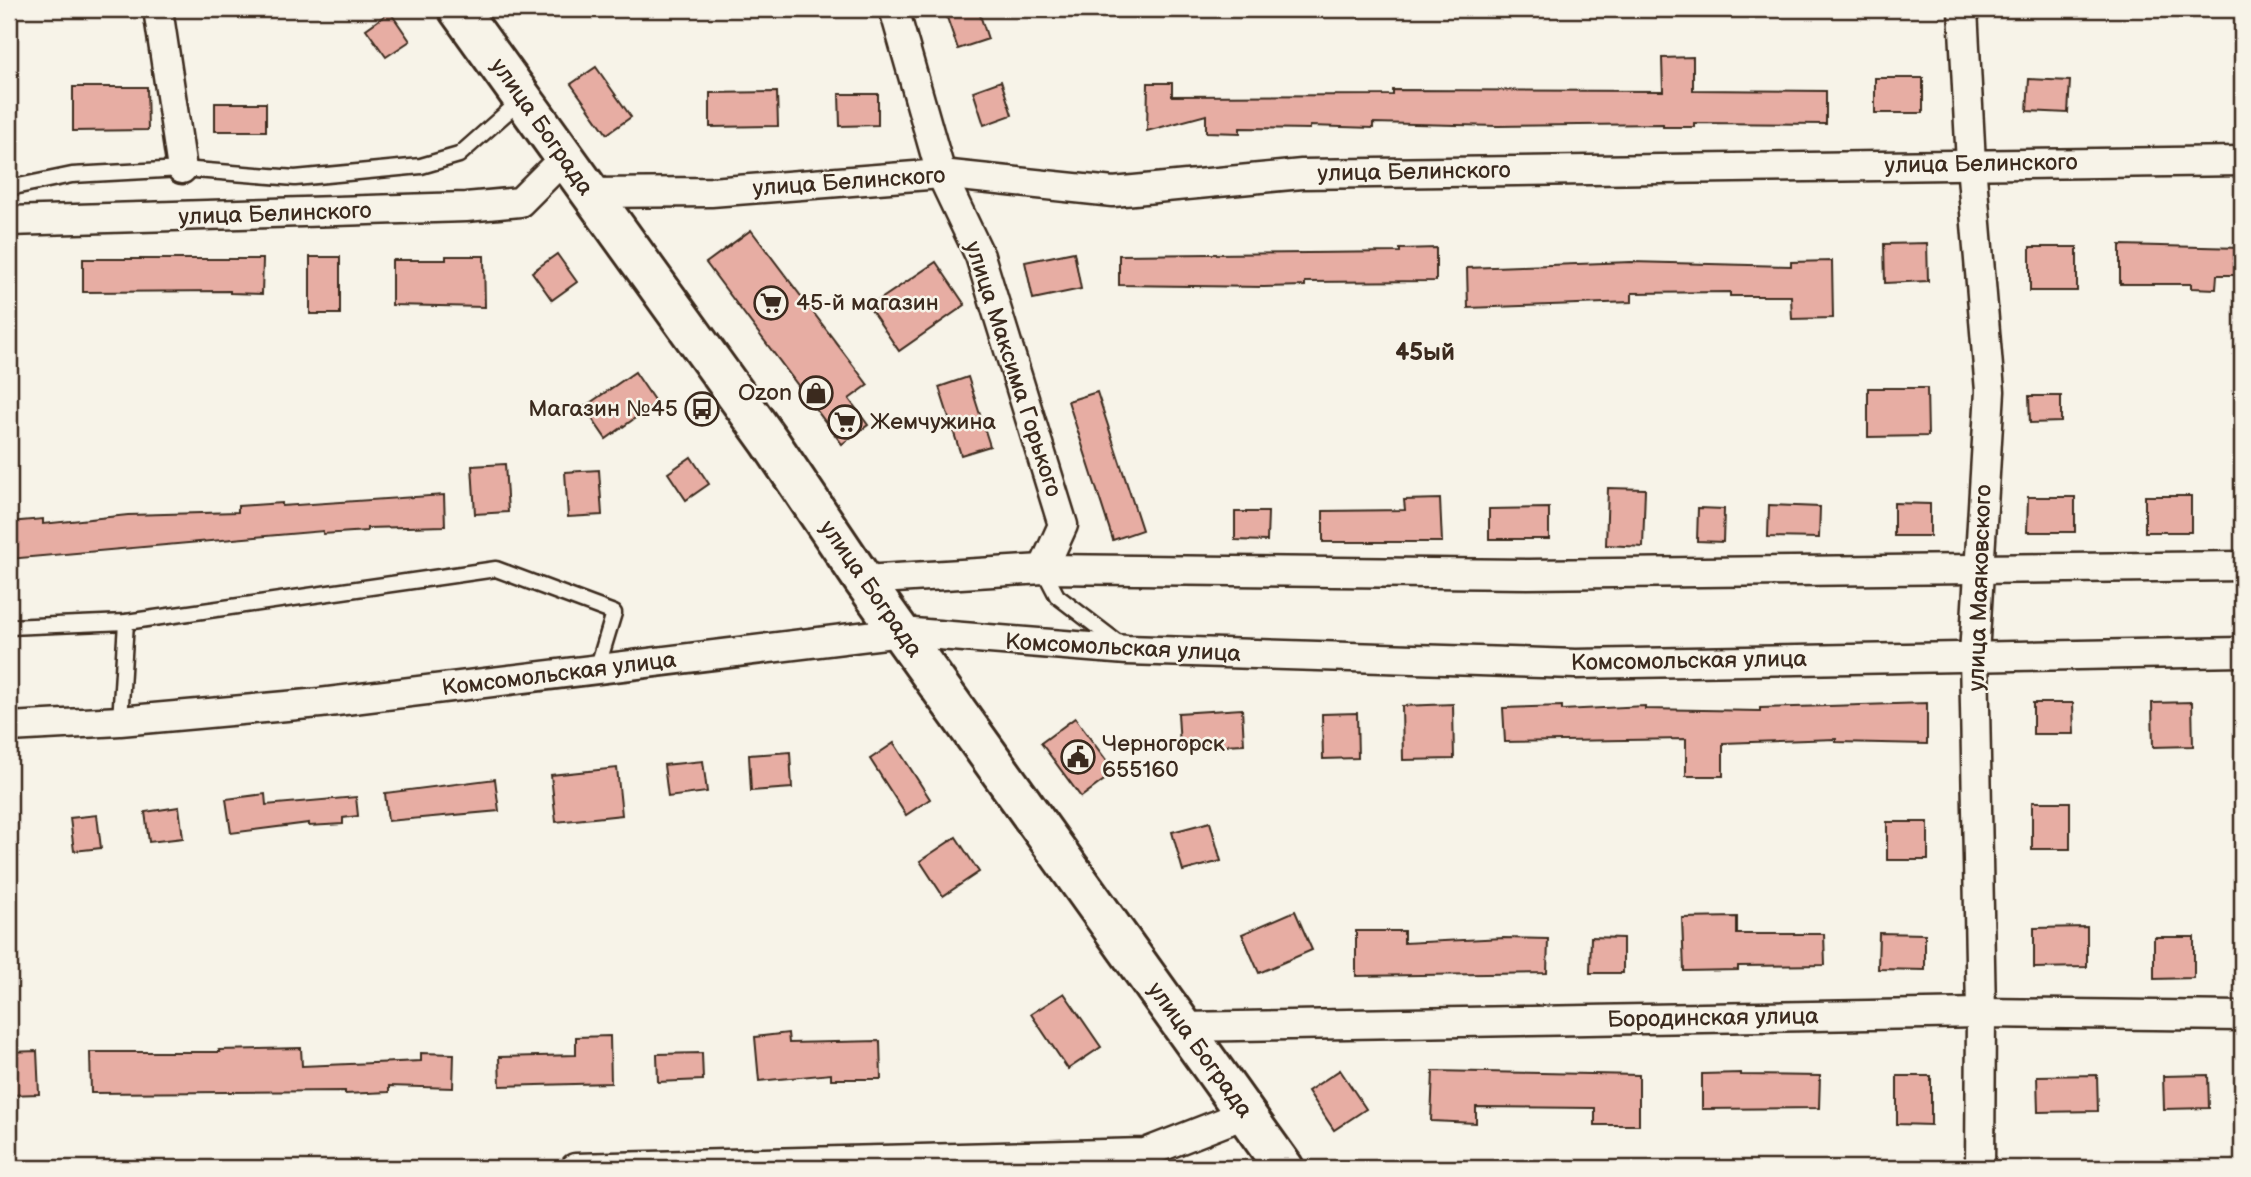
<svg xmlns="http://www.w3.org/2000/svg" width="2251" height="1177" font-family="'Balsamiq Sans',sans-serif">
<rect width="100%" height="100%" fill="#f7f3e8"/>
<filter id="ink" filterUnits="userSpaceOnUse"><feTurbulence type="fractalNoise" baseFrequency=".0143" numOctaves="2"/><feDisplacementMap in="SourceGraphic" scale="14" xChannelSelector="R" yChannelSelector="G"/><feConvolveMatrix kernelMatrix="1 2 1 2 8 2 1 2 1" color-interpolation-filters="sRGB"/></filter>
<g filter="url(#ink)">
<g fill="#e7ada3" stroke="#3b2a1e" stroke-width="2">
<path d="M944,9H978L988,39L958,49Z"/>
<path d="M390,12L410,41L386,57L366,29Z"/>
<path d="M1693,57V90L1826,91V124L1694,123V127H1663V124L1498,126L1373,123V128L1310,126V129L1240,128V133L1206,132V115L1147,131L1148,83H1172V96L1393,95V90L1663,91L1662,58Z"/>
<path d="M596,67L631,117L607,134L571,84Z"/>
<rect x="1875" y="78" width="48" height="35"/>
<path d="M2029,79L2070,81L2068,113L2027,111Z"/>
<path d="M1001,81L1012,115L984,125L973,91Z"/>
<path d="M73,87H147L148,130L73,131Z"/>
<path d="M777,92L778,126L710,127V93Z"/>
<path d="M839,94H878V125L840,126Z"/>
<rect x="215" y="103" width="51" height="28"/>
<path d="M751,230L868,385L849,399L868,425L842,444L706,263Z"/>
<path d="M1927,243L1928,281L1885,283L1884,244Z"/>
<path d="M2120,245L2242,248V275H2217L2216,289L2191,288V284H2120Z"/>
<rect x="2030" y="247" width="47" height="44"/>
<path d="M1436,248V281L1305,282V286L1264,287L1119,285V255L1400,252V249Z"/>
<path d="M1074,252L1081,289L1033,299L1025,262Z"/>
<path d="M557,254L577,282L552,300L532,272Z"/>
<path d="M446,256H484L485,307L392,305V260H446Z"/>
<rect x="310" y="257" width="30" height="57"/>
<path d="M83,259H263L262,294L230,293V291L83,292Z"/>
<path d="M1832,261L1833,318L1792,319L1791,296H1730V292L1632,293V302L1468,308L1467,268L1631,262L1791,266V262Z"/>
<path d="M936,262L965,305L899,351L869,307Z"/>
<path d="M635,372L656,403L606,439L584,407Z"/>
<path d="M968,377L990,446L961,455L939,387Z"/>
<path d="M1868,388H1927L1928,436L1868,437Z"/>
<path d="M1097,392L1142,530L1113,540L1068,401Z"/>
<path d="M2029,396H2061V422L2030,423Z"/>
<path d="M691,457L709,484L686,500L668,473Z"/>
<path d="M505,464L508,512L475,514L472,466Z"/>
<path d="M599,470L602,515L568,517L565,472Z"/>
<path d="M1608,488L1645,489L1643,547L1606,545Z"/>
<path d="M444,495L445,526L367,528V531L323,534V531L9,559V522L43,519V524L128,515L238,512V506L282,503V506Z"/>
<rect x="2145" y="496" width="46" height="36"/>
<path d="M2028,497H2075V532H2027Z"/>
<path d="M1440,499L1442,542H1323V511L1405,510L1404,500Z"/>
<path d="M1894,503L1930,504V536H1894Z"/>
<path d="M1769,505L1820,507L1819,538L1768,537Z"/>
<path d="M1549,508V539H1489V509Z"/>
<path d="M1698,508L1724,509L1723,542L1697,541Z"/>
<path d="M1235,512H1268L1267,541L1235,540Z"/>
<path d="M2192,702L2193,746L2153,747L2152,703Z"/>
<path d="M1927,703V744L1836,742V739L1723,743V776H1686V739L1505,742L1503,708L1562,706V710L1645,706V709L1760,711V708Z"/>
<path d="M2033,703H2073L2074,734H2033Z"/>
<path d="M1453,704L1454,759L1403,760L1402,706Z"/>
<path d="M1242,709L1244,744L1180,747L1178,713Z"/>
<path d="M1357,713L1358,758L1323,759L1322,714Z"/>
<path d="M1075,718L1115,772L1081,797L1041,743Z"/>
<path d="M894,743L930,799L906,815L870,759Z"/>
<path d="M790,752L792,788L751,791L749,755Z"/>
<path d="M703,761L707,792L668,797L664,765Z"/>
<path d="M617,768L622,815L556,822L551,775Z"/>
<path d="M495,779L499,811L388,821L385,793Z"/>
<path d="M265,794L266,805L356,797L358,816L343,818V824L309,826V823L231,833L226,799Z"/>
<rect x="2032" y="802" width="38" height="47"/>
<path d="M179,807L183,838L149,842L145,812Z"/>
<path d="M97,815L101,848L74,851L70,818Z"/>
<path d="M1210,822L1221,861L1183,871L1172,832Z"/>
<rect x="1887" y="822" width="41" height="38"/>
<path d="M956,837L979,872L943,896L920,861Z"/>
<path d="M1295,911L1312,950L1259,973L1242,934Z"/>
<path d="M1737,917V934H1824L1825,965L1738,966V970L1684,971L1682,918Z"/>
<path d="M2087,927V967L2034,968V928Z"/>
<path d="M1356,931H1404V943L1504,938L1548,939L1547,973L1356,976Z"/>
<path d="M1879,933L1925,934V970L1878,969Z"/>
<path d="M1591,937L1623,938V973H1590Z"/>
<path d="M2154,937H2194V978L2154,979Z"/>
<path d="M1064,993L1101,1047L1068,1069L1031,1014Z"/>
<path d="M788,1033L789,1043L880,1041L881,1079H831V1074L759,1081L755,1037Z"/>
<path d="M610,1036L611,1083L500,1086L499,1057L576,1055V1037Z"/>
<path d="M301,1048L302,1066L421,1061V1053L454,1054L453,1088L389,1086V1092L345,1094V1091L91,1093L90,1052H220L219,1050Z"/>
<path d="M37,1051L39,1094L9,1095V1052Z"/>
<path d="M702,1053L703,1080L658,1082L657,1054Z"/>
<path d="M1340,1070L1366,1109L1334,1130L1308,1091Z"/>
<path d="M1433,1071L1639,1075V1125H1595V1108L1476,1107V1123L1431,1121Z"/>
<path d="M1741,1073V1075L1820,1076L1819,1108L1702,1109V1074Z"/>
<path d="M2097,1075L2098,1111L2038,1112L2037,1076Z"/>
<path d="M2208,1075L2209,1108L2164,1109L2163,1076Z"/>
<path d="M1897,1076H1931V1125L1897,1124Z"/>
</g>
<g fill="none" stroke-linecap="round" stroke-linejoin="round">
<defs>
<g id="service">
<path d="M9,188L72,175L182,169L295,178L421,166L459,155L521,100"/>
<path d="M1043,569L1057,596L1121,645"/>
<path d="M9,627L126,622L496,569L614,613L597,669"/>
<path d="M120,721L126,622"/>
</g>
<g id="minor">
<path d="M158,9L182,169"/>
<path d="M894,9L941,174L980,256L1063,525L1043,569"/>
<path d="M1963,9L1971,164L1990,391L1974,655L1981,1013L1980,1168"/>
<path d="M588,193L711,192L941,174L1113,192L1302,174L2242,161"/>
<path d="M9,221L466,207L520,202L564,158"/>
<path d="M863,580L1043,569L1528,574L2242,566"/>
<path d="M9,727L120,721L320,703L901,632L1127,650L1576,664L2242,652"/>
<path d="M1183,1027L1981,1013L2242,1016"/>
<path d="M575,1168L1145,1153L1245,1114"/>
</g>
<path id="secondary" d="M458,9L770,442L863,580L1284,1168"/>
</defs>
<use href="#service" stroke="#3b2a1e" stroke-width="19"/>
<use href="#minor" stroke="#3b2a1e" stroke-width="33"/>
<use href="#secondary" stroke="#3b2a1e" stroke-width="44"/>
<use href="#service" stroke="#f7f3e8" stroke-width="14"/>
<use href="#minor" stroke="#f7f3e8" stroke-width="28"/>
<use href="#secondary" stroke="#f7f3e8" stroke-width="38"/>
</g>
</g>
<defs>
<symbol id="supermarket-ring" viewBox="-11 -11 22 22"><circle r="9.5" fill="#f7f3e8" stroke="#3b2a1e" stroke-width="1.5"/><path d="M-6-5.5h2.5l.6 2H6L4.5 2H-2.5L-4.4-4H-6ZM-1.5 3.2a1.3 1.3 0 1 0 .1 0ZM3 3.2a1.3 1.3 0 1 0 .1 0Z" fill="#3b2a1e"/></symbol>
<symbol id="shop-ring" viewBox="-11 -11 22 22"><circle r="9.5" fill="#f7f3e8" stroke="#3b2a1e" stroke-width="1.5"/><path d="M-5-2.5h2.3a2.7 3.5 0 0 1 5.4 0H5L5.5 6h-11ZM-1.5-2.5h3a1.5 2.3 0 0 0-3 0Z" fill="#3b2a1e"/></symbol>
<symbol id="bus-ring" viewBox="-11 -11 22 22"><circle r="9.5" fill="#f7f3e8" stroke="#3b2a1e" stroke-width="1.5"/><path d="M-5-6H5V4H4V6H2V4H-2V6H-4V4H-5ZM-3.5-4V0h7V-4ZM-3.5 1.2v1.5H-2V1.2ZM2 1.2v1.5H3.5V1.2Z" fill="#3b2a1e"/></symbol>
<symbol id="civic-ring" viewBox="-11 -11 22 22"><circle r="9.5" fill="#f7f3e8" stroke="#3b2a1e" stroke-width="1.5"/><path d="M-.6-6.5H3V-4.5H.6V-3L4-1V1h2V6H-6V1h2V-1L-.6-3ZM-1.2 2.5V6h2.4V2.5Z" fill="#3b2a1e"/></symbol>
</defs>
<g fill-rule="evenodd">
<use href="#supermarket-ring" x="752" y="284" width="38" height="38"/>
<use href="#shop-ring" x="797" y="374" width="38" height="38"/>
<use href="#bus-ring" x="683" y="390" width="38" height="38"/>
<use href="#supermarket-ring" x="826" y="403" width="38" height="38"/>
<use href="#civic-ring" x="1059" y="738" width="38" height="38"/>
</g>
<g text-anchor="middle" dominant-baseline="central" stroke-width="5" stroke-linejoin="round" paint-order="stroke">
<g font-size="23" fill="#3b2a1e" stroke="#f7f3e8">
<text transform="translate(542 127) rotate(55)">улица Бограда</text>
<text transform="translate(1981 164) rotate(-1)">улица Белинского</text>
<text transform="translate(1414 172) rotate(-1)">улица Белинского</text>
<text transform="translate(849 182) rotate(-4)">улица Белинского</text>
<text transform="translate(275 214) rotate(-2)">улица Белинского</text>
<text transform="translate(1013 369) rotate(72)">улица Максима Горького</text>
<text transform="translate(1980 588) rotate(-88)">улица Маяковского</text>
<text transform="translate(871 589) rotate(55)">улица Бограда</text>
<text transform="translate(1123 648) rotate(3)">Комсомольская улица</text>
<text transform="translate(1689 661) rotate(-1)">Комсомольская улица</text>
<text transform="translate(559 674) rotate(-7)">Комсомольская улица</text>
<text transform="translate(1713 1018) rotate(-1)">Бородинская улица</text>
<text transform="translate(1200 1050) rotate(54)">улица Бограда</text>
</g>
<g font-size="23" fill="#3b2a1e" stroke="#f7f3e8" text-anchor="start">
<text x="796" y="303">45-й магазин</text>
<text x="792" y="393" text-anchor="end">Ozon</text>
<text x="678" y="409" text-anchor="end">Магазин №45</text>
<text x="870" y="422">Жемчужина</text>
<text x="1102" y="744">Черногорск<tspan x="1102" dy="26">655160</tspan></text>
</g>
<g font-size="24" font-weight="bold" fill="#3b2a1e" stroke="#f7f3e8">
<text x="1425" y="352">45ый</text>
</g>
</g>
<rect width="2251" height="1177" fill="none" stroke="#f7f3e8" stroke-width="35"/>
<rect x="18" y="18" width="2216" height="1142" fill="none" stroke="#3b2a1e" stroke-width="2.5" filter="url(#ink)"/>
</svg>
